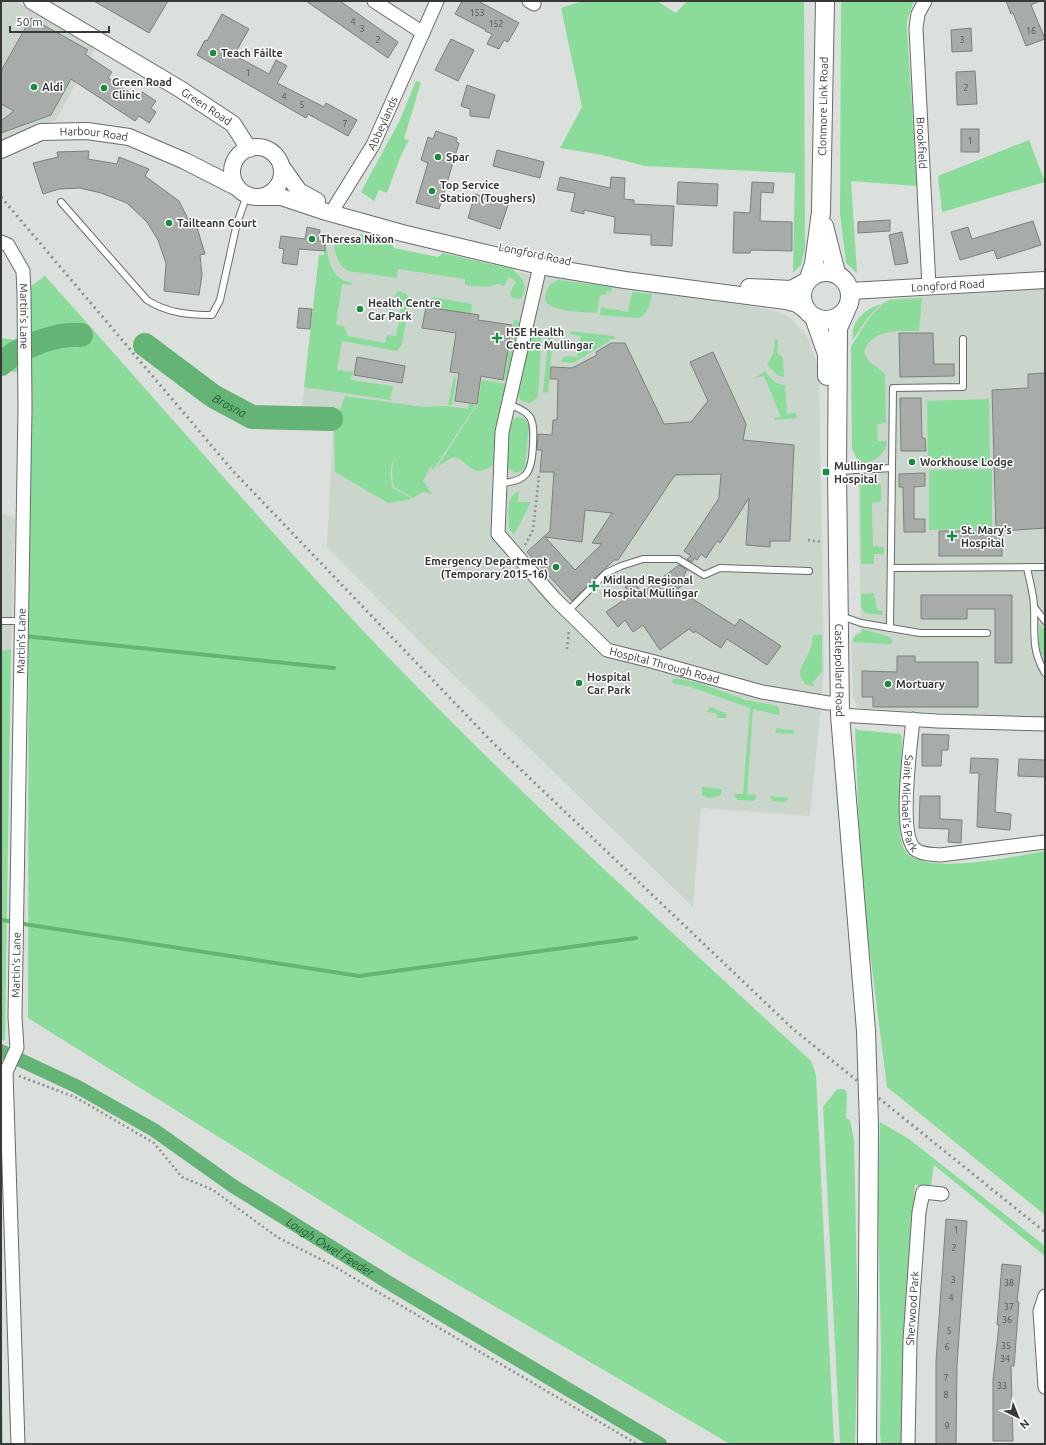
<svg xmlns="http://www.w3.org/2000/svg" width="1046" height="1445" font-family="Ubuntu,sans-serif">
<rect width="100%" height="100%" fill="#dbe0dc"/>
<g fill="#cad5cc">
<path d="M1,1H15L96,47L56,120L1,141Z"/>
<path d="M325,238L515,272L764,308L782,313L792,319L808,338L819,370L824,671L810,816L701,808L693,907L428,650L327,547L333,427L300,425L319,255L324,254Z"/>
<path d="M1045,288V719L858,708L853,698L851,641L856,633L861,631L858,460L852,449L851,347L868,317L882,303L890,299Z"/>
<path d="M1,514L15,517L11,649L1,651Z"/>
</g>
<g fill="#8bdc9b">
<path d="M583,1H657L676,13L687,1H804L805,249L801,265L793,273L795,173L645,166L602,155L560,148L582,107L561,8Z"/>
<path d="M841,1H914L907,21V29L917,186L851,181L857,273L846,263L840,214Z"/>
<path d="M416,81L421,82L404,139L409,140L401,155L387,193L379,190L374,201L361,192L400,120Z"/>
<path d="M1029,140L1045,182L942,212L938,176Z"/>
<path d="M361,234L391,242L394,248L438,257L443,253L513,269L522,279L525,288L523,296L520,299L512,298L510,293L516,282L509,277L504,286L498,284L486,287L465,285V279L398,269L397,278L348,271C337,265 334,251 334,239L357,243Z"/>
<path d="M326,245C329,263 332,279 352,283V285L342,284L336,325L344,326L348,336L385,343L387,335L396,336L399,321L406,322L402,344L397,351L342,341L337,370L353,372L351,380L393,386L390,400L304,387L319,255H324Z"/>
<path d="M45,276C172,417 294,562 427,697C551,823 682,941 811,1061L816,1075L834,1444H730L414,1259L28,1018L29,316L31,286Z"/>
<path d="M558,280L612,287L611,292L607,291L606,295H600L597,313C584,312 550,312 545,300C545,291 550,282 558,280Z"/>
<path d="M397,291L405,293L408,296L406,316L399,315L402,299L395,297Z"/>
<path d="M632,292L652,294C650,305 649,312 639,318L600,315L601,307L628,312Z"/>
<path d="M433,297L472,304L471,314L426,307L427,303Z"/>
<path d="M922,298L919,331C898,331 872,328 864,352L869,361L885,374L886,423L877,424L878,441H887C886,455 873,464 859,463L852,449L851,347L869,318L883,304L890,300Z"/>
<path d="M881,304L868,317L853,340C850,321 865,309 881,304Z"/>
<path d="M514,319L518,321L520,326L510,381L504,380Z"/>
<path d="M533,329L542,331L538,396C532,404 528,404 520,400L517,392Z"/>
<path d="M571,331L614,336L615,339H610L608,342L573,363L561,362L564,356L577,357L581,336L570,334Z"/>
<path d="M549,333L553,336L548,392L543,393Z"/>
<path d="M1,338L16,340L18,372L1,371Z"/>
<path d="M775,339L778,340L777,353L783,358L784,377L779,376L767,365L773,354Z"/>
<path d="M765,371C770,378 776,385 785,385L787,414L796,413L797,418L775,420V418L781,417L764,376L754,378Z"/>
<path d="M454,376L456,380L452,405H448Z"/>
<path d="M482,380L507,384L493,465C471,481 469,459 453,457L437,467L477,405Z"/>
<path d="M345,396L423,407L447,406L468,409L469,404L476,405L433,470L431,466L423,481L432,494L422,492L413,498L394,487C391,475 392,467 395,457C389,468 390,476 393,488L413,499L388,503L335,472L334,426Z"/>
<path d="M989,399L990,464L928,466L927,401Z"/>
<path d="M516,417L523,418L529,424L525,466L522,471L515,473L507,467C507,456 506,423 516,417Z"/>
<path d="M992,469V529L929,530V470Z"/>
<path d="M860,481H876L881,485V502L872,503L873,546L884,547V554H874V564H861Z"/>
<path d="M519,491L518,502H531L514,535L509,528C509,516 505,496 519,491Z"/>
<path d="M874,593L877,610L883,611L882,615L865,613L861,607V594Z"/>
<path d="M1039,624L1045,630V664L1039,645Z"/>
<path d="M862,629L890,637L893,642L890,644L853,642V639L856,635L861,633Z"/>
<path d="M813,635H822V672L812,683L815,685L813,686L806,685C803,681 799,676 800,671C804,658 813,651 813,635Z"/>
<path d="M11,649L5,1041L1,1039V651Z"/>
<path d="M675,678L699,683L746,700L777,706L779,708V715L753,709L747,794L757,795L754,801L738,800L734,796V794H743L750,708L688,686L673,684L672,680Z"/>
<path d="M710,707L726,713L727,718H717V713L707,712Z"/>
<path d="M777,728L793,730L794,734L775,733Z"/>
<path d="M855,728L858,730L901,734L902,739C902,763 895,830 904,849C918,878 1018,856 1045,851V1215L887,1087L861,882Z"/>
<path d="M702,787L722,789L720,796L708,798L702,795Z"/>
<path d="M770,796L789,798L785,802L772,801Z"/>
<path d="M837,1089H844L847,1093L846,1118L850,1120L854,1140L858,1331L855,1444H840L823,1107Z"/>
<path d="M880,1122L909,1139L1045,1246V1256L934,1165L931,1186L915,1185L905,1336L902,1444H881L880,1434L881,1353L878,1200Z"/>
<path d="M1,1329L3,1444H1Z"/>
</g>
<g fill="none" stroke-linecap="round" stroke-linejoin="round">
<g stroke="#64b476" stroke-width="4">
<path d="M24,636L334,668"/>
<path d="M1,920L9,921"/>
<path d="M24,924L359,976L636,938"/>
</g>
<path stroke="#64b476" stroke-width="14" id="s1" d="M1,1051L76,1086L154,1130L233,1186L394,1286L660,1444"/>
<g stroke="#64b476" stroke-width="24">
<path id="s2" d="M145,345L213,396L252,417L331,419"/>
<path d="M1,364C19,347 56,333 81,335"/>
</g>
</g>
<g fill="#a8aca8" stroke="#7c807d" fill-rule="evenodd">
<path d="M94,1H168L149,33Z"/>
<path d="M306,1H340L398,42L388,58Z"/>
<path d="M462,1H478L519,23L508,42L504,40L499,49L487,44L492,34L485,31L486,30L455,14Z"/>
<path d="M1006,1H1040L1031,5L1045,39L1026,46L1013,13L1011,14Z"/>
<path d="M222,14L249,29L234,55L269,74L276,60L287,66L277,83L324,107L326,103L357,120L348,136L308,114L306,118L197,55L205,40L207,41Z"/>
<path d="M31,18L88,50L85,54L112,72L108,78L138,98L142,92L156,101L151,108L156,112L149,123L139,116L135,121L71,79L51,115L1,133V121L14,111L1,104V71Z"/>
<path d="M971,28L972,51L952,52L951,30Z"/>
<path d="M451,39L474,50L458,81L435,70Z"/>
<path d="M975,71L977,104L957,105L956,72Z"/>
<path d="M467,85L495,95L489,118L470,116V109L461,106Z"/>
<rect x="961" y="129" width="18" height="23"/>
<path d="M436,131L457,138L456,142L459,143L439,209L416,203L428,163L421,160L428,137L433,139Z"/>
<path d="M497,150L544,162L540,178L493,166Z"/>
<path d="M89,151L88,159L117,164L119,157L149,169L145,176L179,201L191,225L196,224L205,254L200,255L202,275L199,295L164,291L166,263L158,240L147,222L127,203L101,193L80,188L59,189L43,194L33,163L58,157L57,152Z"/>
<path d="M560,177L610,188L611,177L625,178L624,199L634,200V204L674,206L672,246L651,245V235L614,233L615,217L584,210V214L571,211L575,193L557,190Z"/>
<path d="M678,182L718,184L717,206L677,204Z"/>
<path d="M752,182L774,183L773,193L761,192L760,221L792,222V251L751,250L750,253H733L734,212L750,213Z"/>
<path d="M475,194L508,205L500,229L468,218Z"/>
<path d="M890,220V231L858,233V222Z"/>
<path d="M1033,221L1041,245L997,259L994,250L960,260L951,232L968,227L972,239Z"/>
<path d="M307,227L320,230L318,241L325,242V251L299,249L297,265L282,263L284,249L279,248L281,236L305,239Z"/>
<path d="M902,232L908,263L895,265L889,235Z"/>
<path d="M426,307L479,315L478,320L512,325L503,380L481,376L477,404L455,401L459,373L450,372L456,333L422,328Z"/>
<path d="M299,308L312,309L310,329L297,328Z"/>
<path d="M899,333H933L934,364H954V376L900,377Z"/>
<path d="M611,343H625L664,424L691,422L708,401L690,362L713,352L746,424L743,440L794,445L790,541H770V547L746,545L749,498L720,543L717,541L706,558L701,554L697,560L694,558L692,562L687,559L691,556L684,551L719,498L721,474L675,475L618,560H614L572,601L527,552L550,531L554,472H540L542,450H537L538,434L552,435L553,420H557L558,379H550L551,367L572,368L597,355L596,352ZM585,510L612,513L592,543L602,544L575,570L545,537L582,542Z"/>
<path d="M357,357L405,366L402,383L354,375Z"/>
<path d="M1045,373V528L1002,531V556H939V531H996L992,390L1028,388V374Z"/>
<path d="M900,398H921L922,438H925L926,451H901Z"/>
<path d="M925,473V486L914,487V519H925V532H904L903,487H899V474Z"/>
<path d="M679,565L687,570L684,575L688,582L677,589L735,626L740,619L781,646L767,665L727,639L721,648L695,631L694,633L689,629L660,650L643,625L633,632L625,620L618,627L606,612L628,597L624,592L627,590L625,587L634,582L642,593Z"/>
<path d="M921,595H1012V663H995V609H967V619H921Z"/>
<path d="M897,656H915V662H978V707H873V697H862V671L897,672Z"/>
<path d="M922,734L949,735L948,750H942L941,766H922Z"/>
<path d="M971,758L998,759L995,812L1011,814L1010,830L977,827L979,773H970Z"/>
<path d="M1019,759L1045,760V777L1018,776Z"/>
<path d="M920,796H940V819L962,820L961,843L948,842L949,829L919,828Z"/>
<path d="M946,1219L967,1221L957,1365L956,1444H936V1361Z"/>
<path d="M1002,1264L1021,1266L1017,1302H1019L1016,1341L1014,1366H1011L1013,1441H993V1380L999,1325H997Z"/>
</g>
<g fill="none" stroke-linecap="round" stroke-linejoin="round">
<defs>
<g id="service">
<path d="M61,202L147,300C167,313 189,315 212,315L220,300L237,223L247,195"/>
<path d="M839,471L892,468"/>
<path d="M500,483C528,482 532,471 533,445C534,420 534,412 507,404"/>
<path d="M1027,567C1029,580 1034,594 1034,607C1035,632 1031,650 1045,673"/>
<path d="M892,568L1045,567"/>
<path d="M1034,607L1045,621"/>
<path d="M568,611L606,573L621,566L643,559H678L704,575L720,568L809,571"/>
<path d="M841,616L861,623L920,633H987"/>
<path d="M1,621H21"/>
<path d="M890,628L893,388L963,387V339"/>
</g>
<g id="minor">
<path d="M374,1L423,33"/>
<path d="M529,1L534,4"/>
<path id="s3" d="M925,1L918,14L916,28L929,287"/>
<path id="s4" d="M334,208L373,145L437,1"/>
<path id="s5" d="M1,242L8,245L23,271L24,294L25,408L15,1017L17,1048L6,1072L18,1444"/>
<path id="s6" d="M540,266L502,432L498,534L555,599L607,650L651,661L762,692L828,703H840"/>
<path d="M840,715L937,721L1045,724"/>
<path id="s7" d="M913,719C911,742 897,837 916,850C923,855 932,854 940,855L1045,842"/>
<path d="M1045,1296L1040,1311L1045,1387"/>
<path id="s8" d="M908,1444L910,1340L919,1212L923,1192L942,1194"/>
</g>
<g id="tertiary">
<path id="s9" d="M32,1L180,89L233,124L249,149"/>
<circle cx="257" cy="172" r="25"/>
<path id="s10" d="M1,150L41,132L87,131L129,137L185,161L236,187"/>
<path d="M282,167L299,191L317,201"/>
<path d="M260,197H281L323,211L402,233L540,266L625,280L786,301L797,304L808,312"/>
<path d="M749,287L791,289L806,281"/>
<path id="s11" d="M850,291L1045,280"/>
</g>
<g id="secondary">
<path d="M824,226L836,273"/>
<circle cx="826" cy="296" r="24"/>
<path id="s12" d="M809,278L814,264L821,212L825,1"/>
<path id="s13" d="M846,310L838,328L837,471L840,715L866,1031"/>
<path d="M814,317L827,354V376"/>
<path d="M867,1444L869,1126"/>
</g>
</defs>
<use href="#service" stroke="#686c69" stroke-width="8"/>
<use href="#minor" stroke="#686c69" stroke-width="15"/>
<use href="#tertiary" stroke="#686c69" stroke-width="18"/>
<use href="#secondary" stroke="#686c69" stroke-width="20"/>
<g stroke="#8d908e" stroke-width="2.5" stroke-dasharray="2 3" stroke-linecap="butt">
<path d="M808,540L823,542"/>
<path d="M525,545L533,530L539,477L535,476"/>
<path d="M503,569L505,560"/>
<path d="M567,649L569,630"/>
<path d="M19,1076L75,1097L154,1143L182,1177L213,1190L277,1237L330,1264L637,1444"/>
</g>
<use href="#service" stroke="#fff" stroke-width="6"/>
<use href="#minor" stroke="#fff" stroke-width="13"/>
<use href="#tertiary" stroke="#fff" stroke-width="16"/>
<use href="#secondary" stroke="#fff" stroke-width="18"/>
<path stroke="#8b8f8c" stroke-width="3" stroke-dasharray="2 4" stroke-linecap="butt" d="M1,197L233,471L494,744L793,1029L1045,1232"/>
<defs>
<path id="secondary-bridge" d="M866,1031L869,1126"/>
</defs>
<use href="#secondary-bridge" stroke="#686c69" stroke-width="20" stroke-linecap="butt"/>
<use href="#secondary-bridge" stroke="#fff" stroke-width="18"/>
</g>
<g fill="#1a8941" stroke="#fff" stroke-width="1.5">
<circle cx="213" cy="53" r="4"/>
<circle cx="34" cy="87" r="4"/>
<circle cx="104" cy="88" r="4"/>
<circle cx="438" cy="157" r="4"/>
<circle cx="432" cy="191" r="4"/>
<circle cx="169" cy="223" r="4"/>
<circle cx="312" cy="239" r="4"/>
<circle cx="360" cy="309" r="4"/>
<path d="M495 332h4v4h4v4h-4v4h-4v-4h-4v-4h4z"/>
<circle cx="912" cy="462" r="4"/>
<rect x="822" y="468" width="8" height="8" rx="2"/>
<path d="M950 530h4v4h4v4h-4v4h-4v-4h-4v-4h4z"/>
<circle cx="556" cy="567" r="4"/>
<path d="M592 580h4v4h4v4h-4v4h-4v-4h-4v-4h4z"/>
<circle cx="579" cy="683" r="4"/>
<circle cx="888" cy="684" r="4"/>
</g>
<g text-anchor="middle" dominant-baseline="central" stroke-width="3" stroke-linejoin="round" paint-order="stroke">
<g font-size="9" fill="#535654">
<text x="477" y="13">153</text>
<text x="353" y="22">4</text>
<text x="496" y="24">152</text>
<text x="362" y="29">3</text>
<text x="1031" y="31">16</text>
<text x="378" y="40">2</text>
<text x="962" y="40">3</text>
<text x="248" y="73">1</text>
<text x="966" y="88">2</text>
<text x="284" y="97">4</text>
<text x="302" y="105">5</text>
<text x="345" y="124">7</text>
<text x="970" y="141">1</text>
<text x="956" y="1230">1</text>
<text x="954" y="1248">2</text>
<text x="953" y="1280">3</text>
<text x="1009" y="1283">38</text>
<text x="951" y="1298">4</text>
<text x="1009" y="1307">37</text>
<text x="1007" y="1320">36</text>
<text x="949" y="1331">5</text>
<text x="1006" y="1346">35</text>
<text x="947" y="1347">6</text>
<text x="1005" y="1359">34</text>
<text x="946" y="1378">7</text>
<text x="1002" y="1386">33</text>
<text x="946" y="1395">8</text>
<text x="947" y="1426">9</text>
</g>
<g font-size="11" font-weight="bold" fill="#373938" stroke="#fff" text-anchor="start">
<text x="221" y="53">Teach Fáilte</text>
<text x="112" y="82">Green Road<tspan x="112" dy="13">Clinic</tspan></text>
<text x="42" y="87">Aldi</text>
<text x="446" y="157">Spar</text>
<text x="440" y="185">Top Service<tspan x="440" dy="13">Station (Toughers)</tspan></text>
<text x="177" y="223">Tailteann Court</text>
<text x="320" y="239">Theresa Nixon</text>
<text x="368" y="303">Health Centre<tspan x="368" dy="13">Car Park</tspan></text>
<text x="506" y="332">HSE Health<tspan x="506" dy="13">Centre Mullingar</tspan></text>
<text x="920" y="462">Workhouse Lodge</text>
<text x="834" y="466">Mullingar<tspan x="834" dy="13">Hospital</tspan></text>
<text x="961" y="530">St. Mary's<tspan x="961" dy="13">Hospital</tspan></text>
<text x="548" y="561" text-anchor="end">Emergency Department<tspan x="548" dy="13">(Temporary 2015-16)</tspan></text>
<text x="603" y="580">Midland Regional<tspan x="603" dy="13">Hospital Mullingar</tspan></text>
<text x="587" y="677">Hospital<tspan x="587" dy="13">Car Park</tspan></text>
<text x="896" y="684">Mortuary</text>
</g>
<g font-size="11" fill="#373938" stroke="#fff">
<text stroke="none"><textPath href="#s12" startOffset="173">Clonmore Link Road</textPath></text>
<text stroke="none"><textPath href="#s9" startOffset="204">Green Road</textPath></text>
<text stroke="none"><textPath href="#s4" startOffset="98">Abbeylands</textPath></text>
<text stroke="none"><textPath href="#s10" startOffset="97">Harbour Road</textPath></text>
<text stroke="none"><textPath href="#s3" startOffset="144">Brookfield</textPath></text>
<text transform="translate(535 254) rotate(12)">Longford Road</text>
<text stroke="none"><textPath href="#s11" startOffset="98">Longford Road</textPath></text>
<text stroke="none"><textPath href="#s5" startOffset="83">Martin's Lane</textPath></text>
<text transform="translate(21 641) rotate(-89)">Martin's Lane</text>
<text stroke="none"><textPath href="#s6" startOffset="491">Hospital Through Road</textPath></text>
<text stroke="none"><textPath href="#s13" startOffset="362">Castlepollard Road</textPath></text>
<text stroke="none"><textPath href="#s7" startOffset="85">Saint Michael's Park</textPath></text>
<text transform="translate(16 965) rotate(-89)">Martin's Lane</text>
<text stroke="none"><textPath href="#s8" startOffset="136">Sherwood Park</textPath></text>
</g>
<g font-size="12" font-style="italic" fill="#225b31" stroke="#fff">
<text stroke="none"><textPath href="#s2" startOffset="104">Brosna</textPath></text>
<text stroke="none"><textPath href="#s1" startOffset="384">Lough Owel Feeder</textPath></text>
</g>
</g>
<rect width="1046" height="1445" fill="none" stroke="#373938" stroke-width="4"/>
<g transform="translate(1018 1417) rotate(137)" stroke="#ffffff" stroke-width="3" paint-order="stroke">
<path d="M0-3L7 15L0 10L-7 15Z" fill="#373938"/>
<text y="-6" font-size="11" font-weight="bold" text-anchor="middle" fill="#373938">N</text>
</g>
<path d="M10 26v6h99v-6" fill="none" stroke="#373938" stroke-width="2"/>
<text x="16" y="26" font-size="12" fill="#373938" stroke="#ffffff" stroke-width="3" paint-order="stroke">50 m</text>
</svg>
